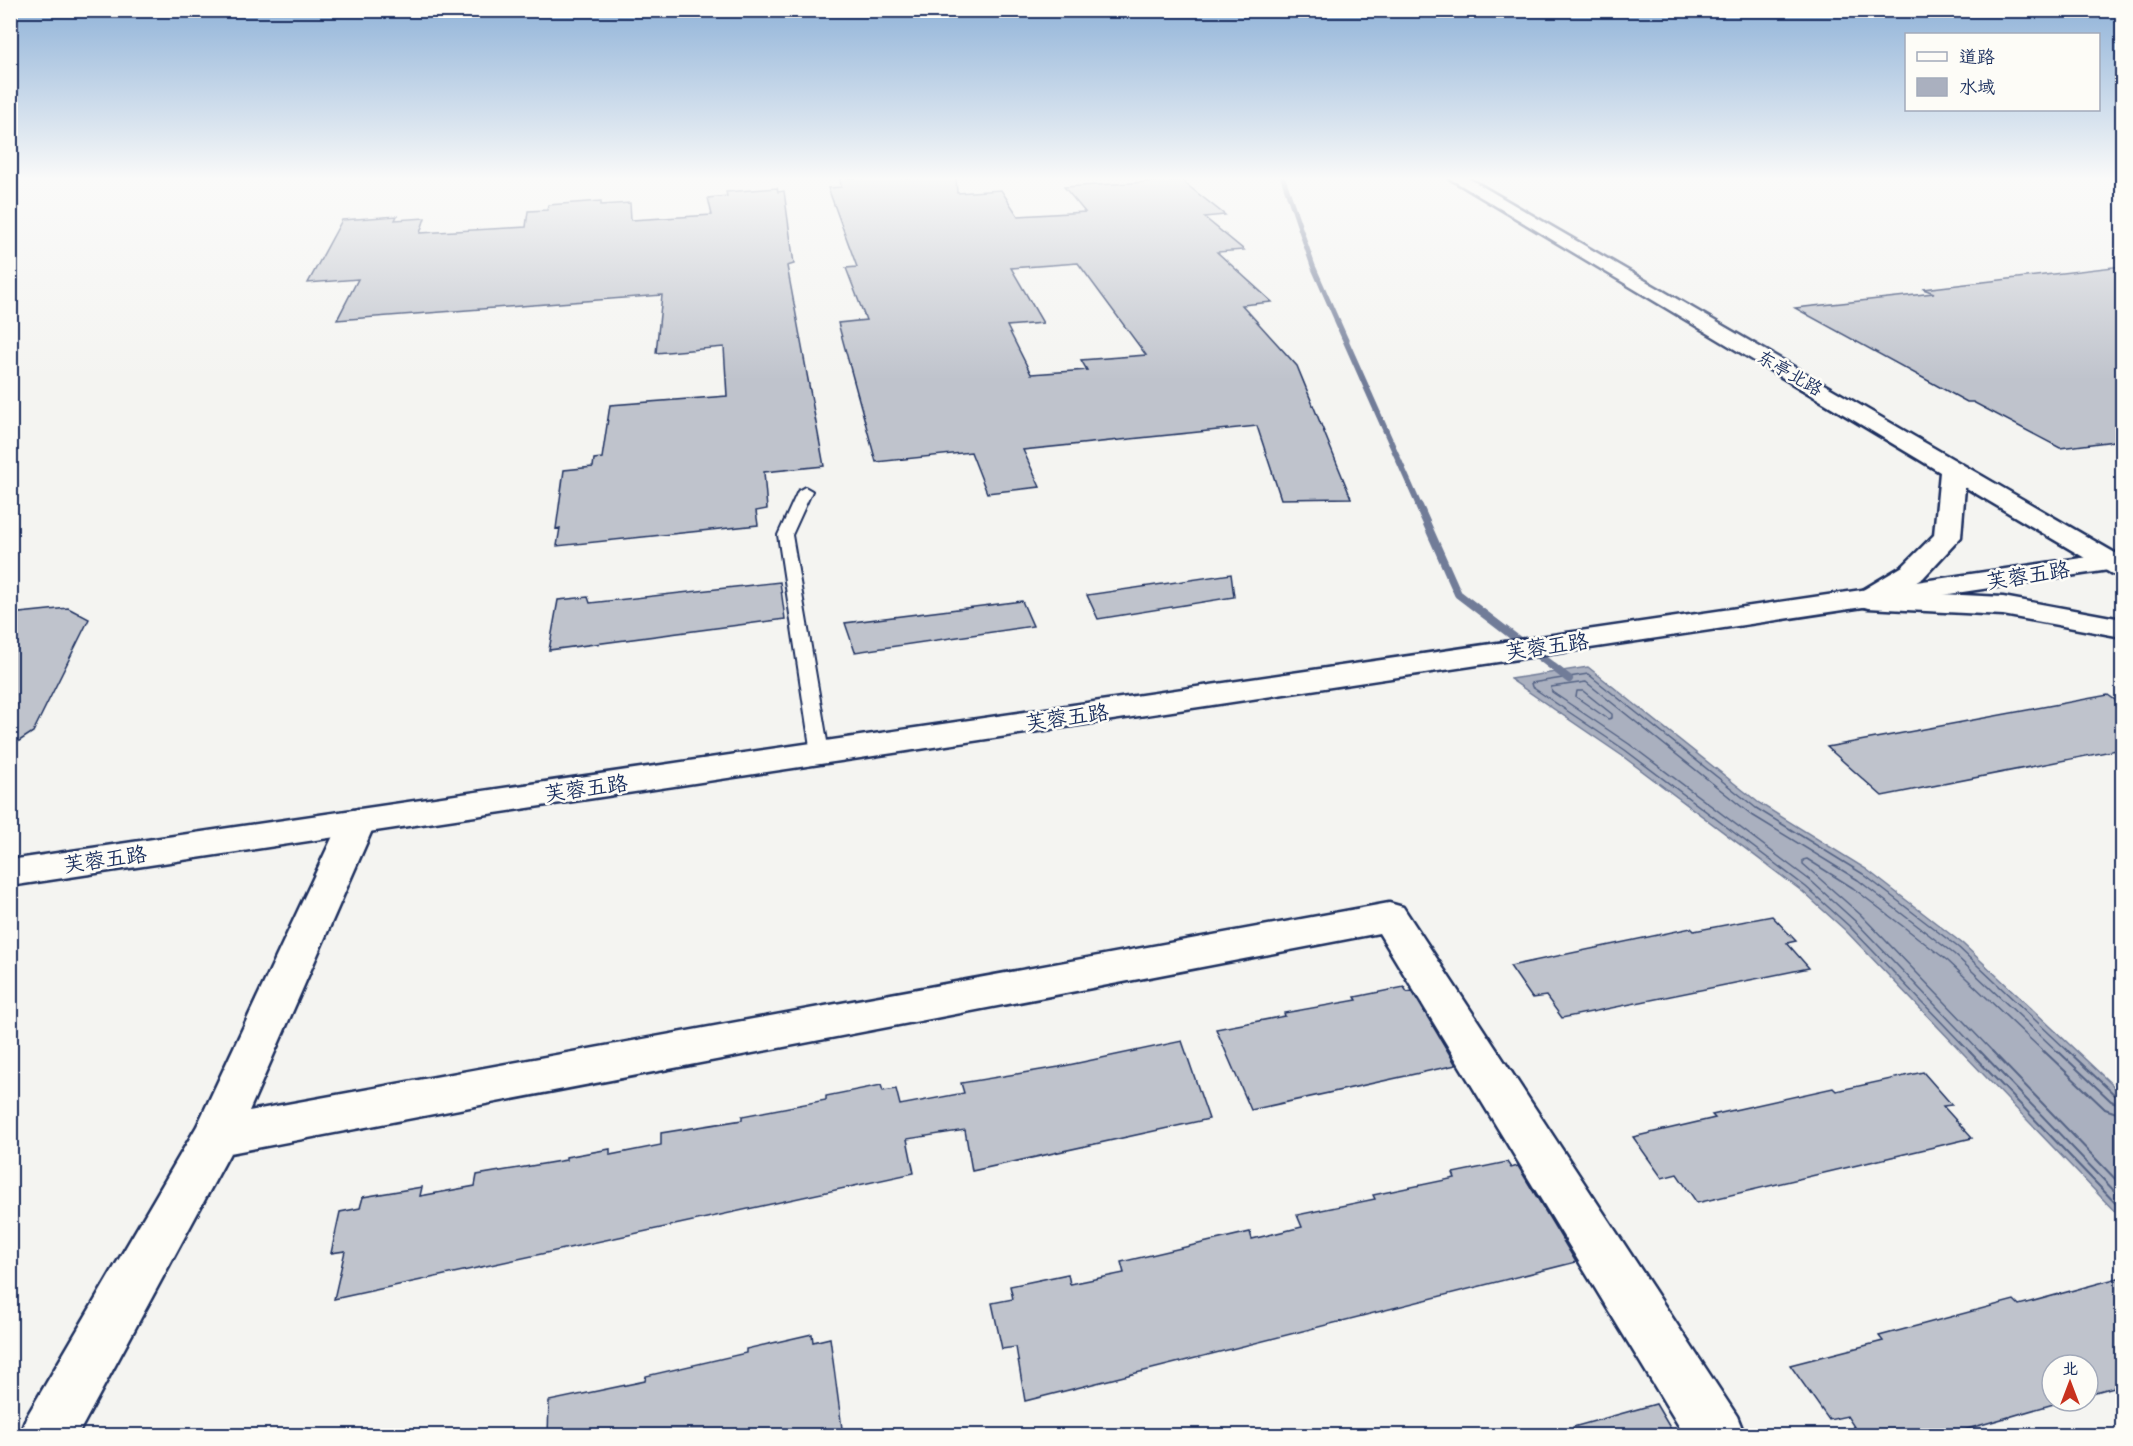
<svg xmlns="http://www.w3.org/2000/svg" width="2133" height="1446" font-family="Itim,'LXGW WenKai TC',sans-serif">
<rect width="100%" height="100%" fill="#f4f4f1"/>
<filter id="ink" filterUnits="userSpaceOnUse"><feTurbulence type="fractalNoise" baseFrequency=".0167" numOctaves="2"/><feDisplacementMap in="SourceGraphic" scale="12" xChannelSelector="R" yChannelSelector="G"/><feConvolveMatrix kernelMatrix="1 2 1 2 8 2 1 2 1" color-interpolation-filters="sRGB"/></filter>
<g filter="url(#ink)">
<path fill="#aab0bf" stroke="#717c98" stroke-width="1.5" d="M1588,667L1759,803L1866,869L1963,944L2122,1094V1219L1845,930L1803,892L1621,755L1510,679Z"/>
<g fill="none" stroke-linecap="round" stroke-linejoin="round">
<g stroke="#546385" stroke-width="1.5">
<path d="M1577,691H1583L1612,714V718L1608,719L1576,697Z"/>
<path d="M1971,1053L1849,926L1806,887L1625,750L1532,687L1531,683L1588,674L1756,808L1863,874L1959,948L2070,1053"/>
<path d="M1981,1053L1855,921L1811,881L1629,744L1552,692L1551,687L1586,682L1752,815L1858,880L1954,954L2059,1053"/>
<path d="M1994,1053L1861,915L1803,864V860L1807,859L1853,888L1948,961L2045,1053"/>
</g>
<g stroke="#546385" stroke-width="2">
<path d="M1969,1051L2122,1210"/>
<path d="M1980,1051L2122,1199"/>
<path d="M1992,1051L2122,1186"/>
<path d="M2044,1051L2105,1109L2122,1115"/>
<path d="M2058,1051L2111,1101L2122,1105"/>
<path d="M2068,1051L2116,1096L2122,1098"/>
</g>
<path stroke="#717c98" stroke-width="5" d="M1283,178L1313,266L1338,323"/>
<path stroke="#717c98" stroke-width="6" d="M1337,321L1420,508"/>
<path stroke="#717c98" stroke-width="8" d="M1419,506L1458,594L1569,679"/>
</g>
<g fill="#bfc3cc" stroke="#1b2f5e" stroke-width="1.5" fill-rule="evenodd">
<path d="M840,178H956L957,193L1001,190L1018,216L1085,212L1064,187L1181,180L1225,215L1204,217L1244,250L1217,252L1272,302L1242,305L1297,366L1351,498L1281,499L1257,426L1023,450L1040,487L987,493L971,452L876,462L838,323L866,320L846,268L857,267L828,188L841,187ZM1078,263L1146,355L1081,360L1087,370L1031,374L1007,326L1043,323L1011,268Z"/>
<path d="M777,188L778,192L784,191L794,264L787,266L824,466L764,472L767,509L756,511L758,525L557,546L560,528L556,529L564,470L593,467L594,459L602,458L610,405L727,396L724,347L656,353L662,295L337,320L358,279L308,283L342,220L397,216L395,220L425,218L420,233L526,227L528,211L547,210L548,205L601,201V205L630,203L631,220L712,215L708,198L727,196L726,192Z"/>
<path d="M2122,266V440L2060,448L1973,402H1967L1795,308L1934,293L1923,289Z"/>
<path d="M1231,574L1234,597L1098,619L1087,595Z"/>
<path d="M780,582L785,619L549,650L558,600L588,597L590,603Z"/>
<path d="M1022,601L1033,626L855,652L845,623Z"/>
<path d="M68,608L89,619L33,732L10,747V614Z"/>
<path d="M2108,695L2122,705V749L1882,796L1827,747Z"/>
<path d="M1772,916L1796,941L1787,943L1809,968L1562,1018L1546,996L1532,998L1510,966L1691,928L1694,931Z"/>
<path d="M1404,987L1407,992L1412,991L1456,1065L1251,1110L1216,1029L1285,1016L1284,1013L1357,1000L1355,997Z"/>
<path d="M1182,1041L1209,1119L972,1171L965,1130L907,1139L914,1173L334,1299L345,1251L331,1253L340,1212L360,1208L363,1197L422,1187L420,1196L475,1186L477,1175L566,1160V1157L610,1149V1155L661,1145V1133L742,1120V1116L826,1100V1096L881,1085L883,1091L896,1089L900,1105L964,1093L961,1083L1059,1067Z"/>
<path d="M1923,1072L1952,1105L1943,1106L1972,1138L1697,1203L1677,1174L1662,1178L1633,1137L1715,1118L1712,1115L1833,1088L1836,1091Z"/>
<path d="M1507,1162L1511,1168L1518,1166L1576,1262L1025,1401L1016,1347L1002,1349L992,1303L1013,1299L1010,1286L1068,1274L1070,1284L1124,1273L1121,1262L1250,1232L1252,1239L1302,1227L1297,1215L1375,1199L1373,1195L1455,1178L1453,1173Z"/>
<path d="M2122,1277V1385L2088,1394V1365H2052V1401H2064L1943,1436H1860L1847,1416L1829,1420L1790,1365L1883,1341L1879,1336L2014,1300L2019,1305Z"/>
<path d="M812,1334L813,1342L830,1338L843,1436H548L549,1401L645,1381L646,1376L746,1353V1349Z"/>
<path d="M1656,1404L1675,1436H1574L1573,1427Z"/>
</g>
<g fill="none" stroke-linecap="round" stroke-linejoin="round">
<defs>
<path id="service" d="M805,487L812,491L792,535L829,753L827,757H813L811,753L778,535L798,491Z"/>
<path id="minor" d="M358,809L371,813L376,821L249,1111L1389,903L1403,907L1737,1416L1745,1436H1685L1379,933L230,1153L77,1436H19L27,1416L197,1126L340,821L345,813Z"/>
<path id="tertiary" d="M2122,552V568L10,886V860Z"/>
<path id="secondary" d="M1449,178H1468L2122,557V576L2112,574L1965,487L1961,537L1923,578L1900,592L2003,597L2122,619V637L2003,615L1868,608L1858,605L1853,599L1858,593L1903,566L1934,535L1940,472Z"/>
</defs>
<use href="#service" stroke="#1b2f5e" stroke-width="4"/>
<use href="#minor" stroke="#1b2f5e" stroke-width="5"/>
<use href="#tertiary" stroke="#1b2f5e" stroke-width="5"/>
<use href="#secondary" stroke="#1b2f5e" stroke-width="5"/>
<use href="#service" fill="#fdfcf7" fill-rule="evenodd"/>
<use href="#minor" fill="#fdfcf7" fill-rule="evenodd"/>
<use href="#tertiary" fill="#fdfcf7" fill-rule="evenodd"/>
<use href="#secondary" fill="#fdfcf7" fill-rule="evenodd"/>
</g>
</g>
<linearGradient id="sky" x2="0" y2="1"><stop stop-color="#8fb2d8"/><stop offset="0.47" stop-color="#fafaf9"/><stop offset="1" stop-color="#fafaf9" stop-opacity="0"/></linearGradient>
<rect width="2133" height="380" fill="url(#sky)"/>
<g text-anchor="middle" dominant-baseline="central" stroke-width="5" stroke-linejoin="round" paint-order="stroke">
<g font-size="18" fill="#1b2f5e" stroke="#fdfcf7">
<text transform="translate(1790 373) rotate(30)">东亭北路</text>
</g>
<g font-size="21" fill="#1b2f5e" stroke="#fdfcf7">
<text transform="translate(2028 575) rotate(-9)">芙蓉五路</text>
<text transform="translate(1547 646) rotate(-8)">芙蓉五路</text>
<text transform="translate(1067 717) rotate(-8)">芙蓉五路</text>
<text transform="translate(586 788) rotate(-8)">芙蓉五路</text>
<text transform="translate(105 859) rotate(-8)">芙蓉五路</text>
</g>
</g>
<rect width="2133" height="1446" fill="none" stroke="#fdfcf7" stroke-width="36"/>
<rect x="18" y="18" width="2097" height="1410" fill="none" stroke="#1b2f5e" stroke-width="2" filter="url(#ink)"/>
<rect x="1905" y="33" width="195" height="78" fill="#fdfcf7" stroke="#a3aaba" stroke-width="1.5"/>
<rect x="1917" y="52" width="30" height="9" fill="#fdfcf7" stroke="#a3aaba" stroke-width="1.5"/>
<text x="1959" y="63" font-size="18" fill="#1b2f5e">道路</text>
<rect x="1917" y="78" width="30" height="18" fill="#aab0bf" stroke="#a3aaba" stroke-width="1.5"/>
<text x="1959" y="93" font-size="18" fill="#1b2f5e">水域</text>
<g transform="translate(2070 1383)"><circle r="28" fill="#fdfcf7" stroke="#a3aaba" stroke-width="1.5"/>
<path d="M0-4.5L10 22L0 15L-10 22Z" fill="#c8321e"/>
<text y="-9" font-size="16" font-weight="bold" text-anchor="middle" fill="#1b2f5e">北</text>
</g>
</svg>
